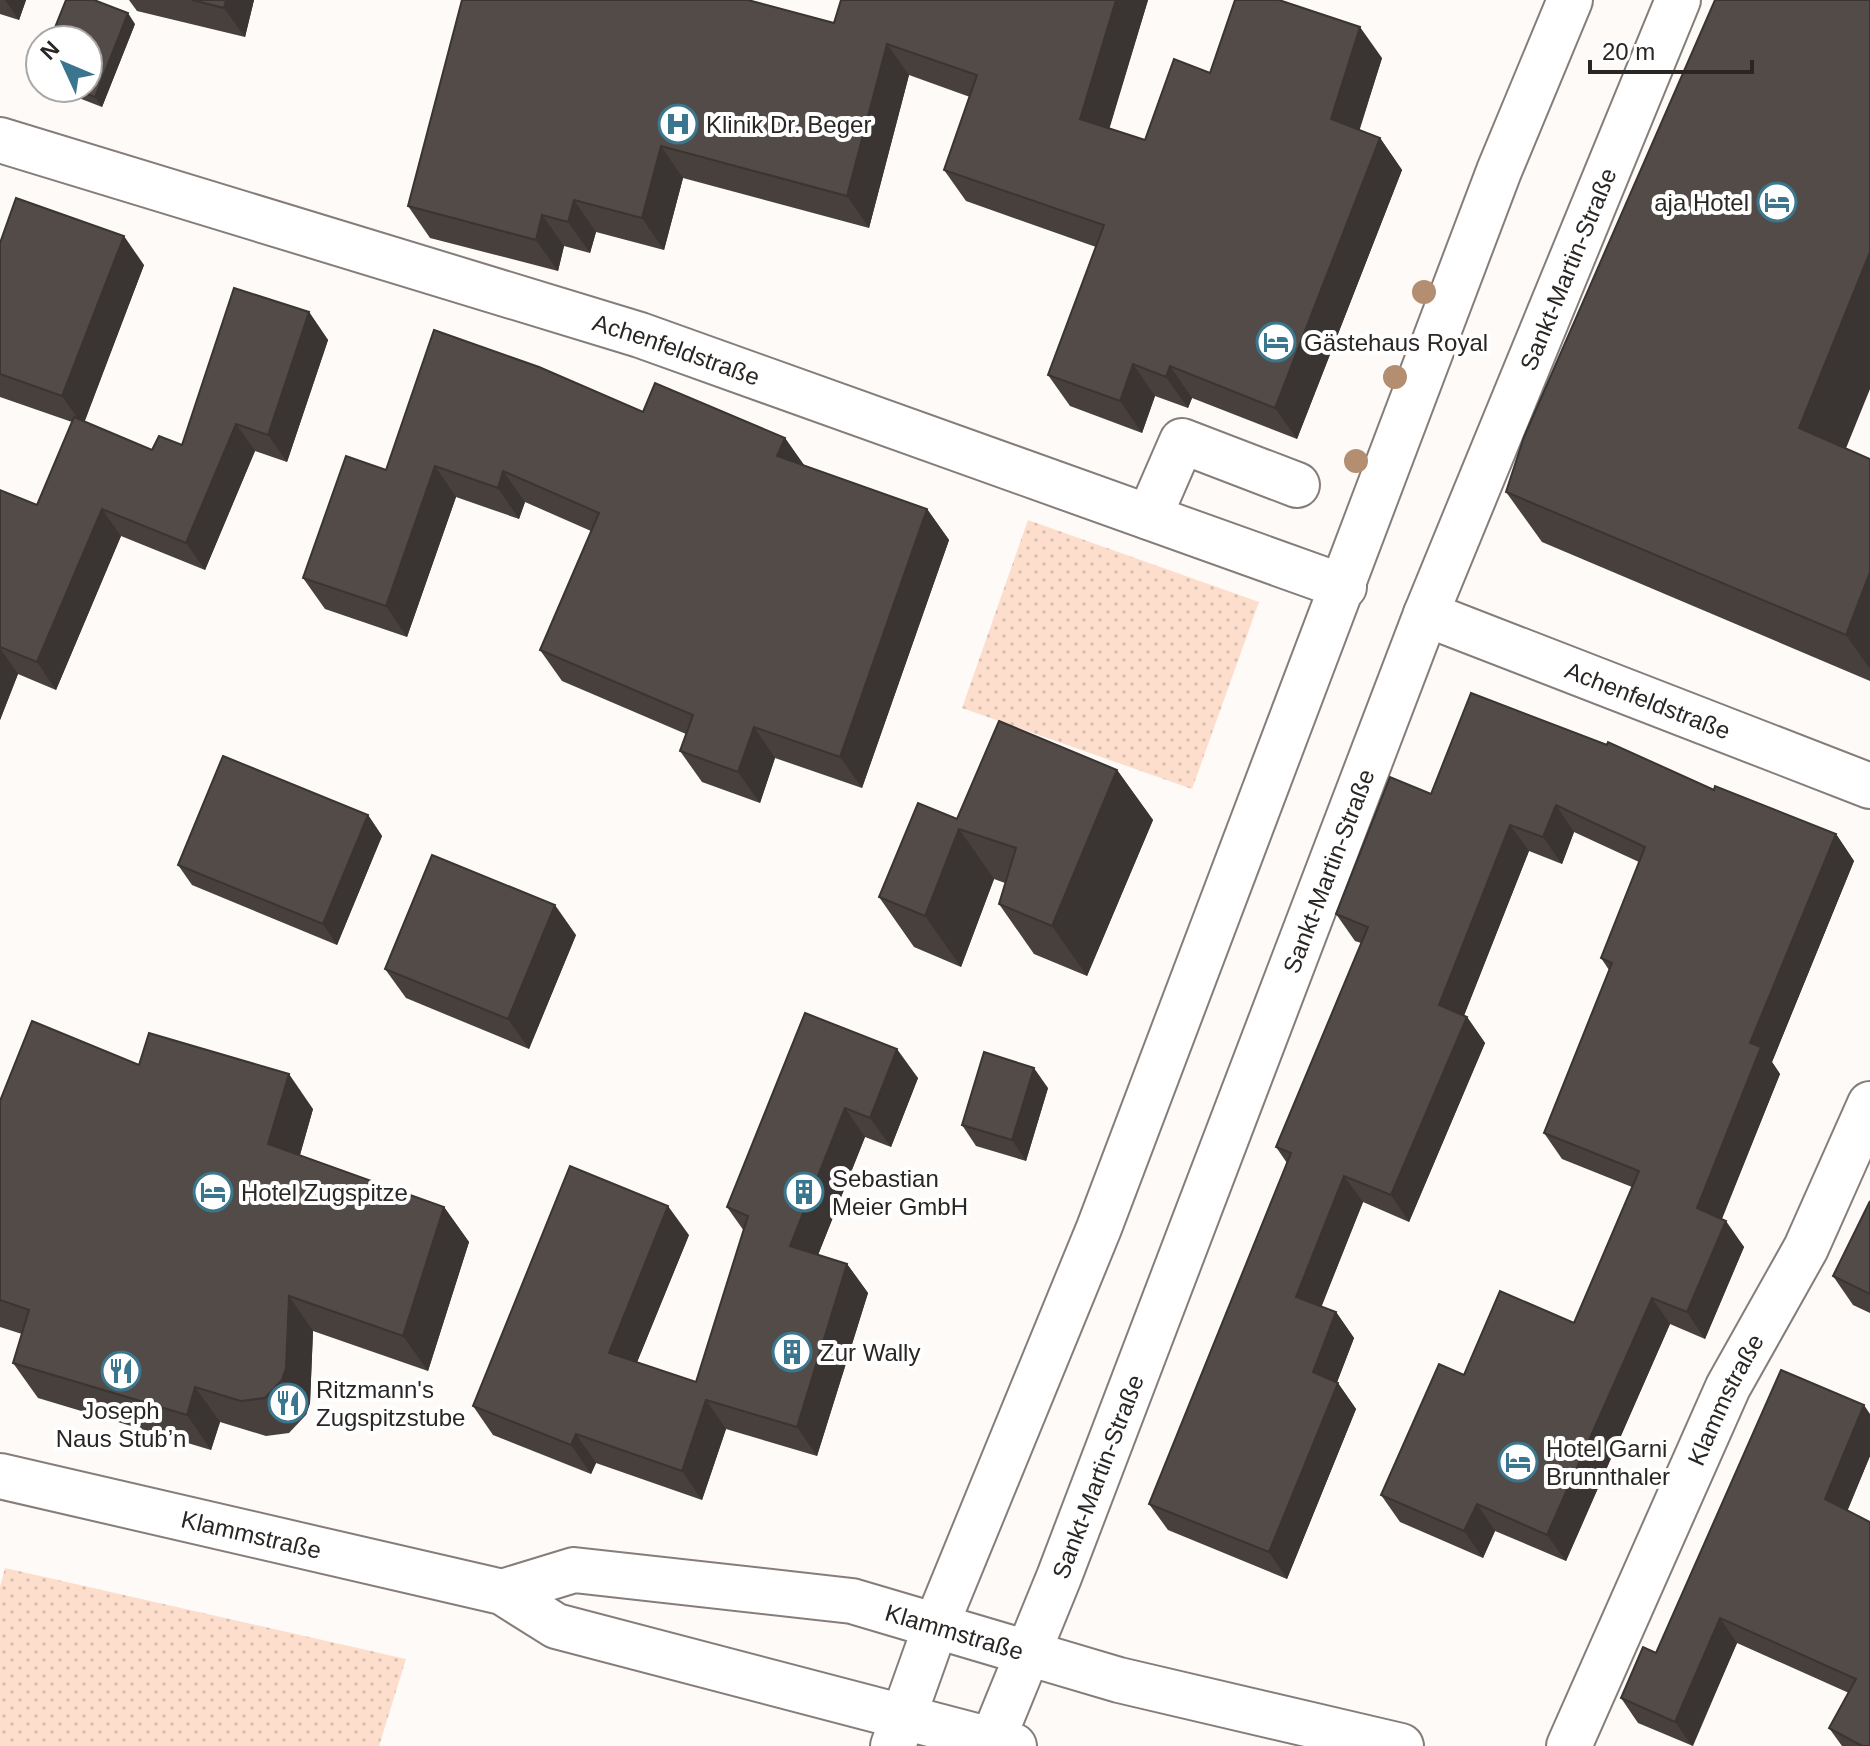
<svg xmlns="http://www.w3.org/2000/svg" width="1870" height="1746" font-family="Arial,sans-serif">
<defs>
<pattern id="green-dots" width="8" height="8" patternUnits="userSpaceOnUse" patternTransform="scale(2)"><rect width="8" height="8" fill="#fddecd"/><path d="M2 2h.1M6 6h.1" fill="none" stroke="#d9beb0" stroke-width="1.8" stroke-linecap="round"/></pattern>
</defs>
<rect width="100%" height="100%" fill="#fefaf8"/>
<g fill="url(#green-dots)">
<path d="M1028,520L1259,602L1192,789L962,708Z"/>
<path d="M5,1568L406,1659L379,1746H0V1587Z"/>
</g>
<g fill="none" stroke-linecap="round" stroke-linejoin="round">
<defs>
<g id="minor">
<path id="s1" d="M0,140L640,335L1344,587"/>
<path d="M1149,517L1182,441L1297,485"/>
<path id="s2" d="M1426,614L1870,786"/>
<path id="s3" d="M0,1476L502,1592L556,1626L1014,1746"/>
<path id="s4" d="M502,1592L574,1570L852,1601L1119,1680L1401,1746"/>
<path id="s5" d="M1569,1746L1728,1387L1806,1248L1870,1104"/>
</g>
<g id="major">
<path d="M893,1746L935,1628L1099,1228L1499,171L1570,0"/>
<path id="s6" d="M990,1746L1059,1577L1426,614L1678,0"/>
</g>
</defs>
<use href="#minor" stroke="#867d79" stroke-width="48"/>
<use href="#major" stroke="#867d79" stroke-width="48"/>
<use href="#minor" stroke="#fff" stroke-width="44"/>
<use href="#major" stroke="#fff" stroke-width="44"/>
</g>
<g fill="#b48e70">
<circle cx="1424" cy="292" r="12"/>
<circle cx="1395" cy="377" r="12"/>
<circle cx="1356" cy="461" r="12"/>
</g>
<g fill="#47403d">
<path d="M0,0H26L19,20L0,14Z"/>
<path d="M129,0H254L245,37L137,11Z"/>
<path d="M841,0H1148L1109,128L1145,140L1210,73L1382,58L1359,130L1380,138L1402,170L1297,439L1192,398L1188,408L1155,396L1142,433L1070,406L1048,375L1096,247L966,201L944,170L970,97L909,75L869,228L683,178L664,250L596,232L590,253L564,246L558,271L430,238L408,206L834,23Z"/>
<path d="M135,24L102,107L53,88H88Z"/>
<path d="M0,243L144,265L84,422L152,450L182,445L309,312L328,340L287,462L255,451L205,570L121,536L56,690L18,674L0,720V490L37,505L72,422L0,397Z"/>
<path d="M643,412L785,438L804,466L927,509L949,540L862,788L775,758L760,803L702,782L680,751L686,734L562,681L540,650L591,531L525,502L519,519L456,497L407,637L325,609L303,578L386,470Z"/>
<path d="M1846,448L1870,459V681L1542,542L1506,492Z"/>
<path d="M1117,770L1153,820L1087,976L1034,954L999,904L1005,883L994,879L961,967L914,947L879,897L957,819Z"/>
<path d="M1714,790L1836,834L1854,861L1772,1062L1780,1074L1722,1219L1744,1247L1705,1339L1670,1324L1566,1561L1495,1531L1483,1558L1400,1522L1381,1495L1464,1375L1574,1323L1632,1187L1562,1159L1544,1133L1609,970L1601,958L1639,862L1574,832L1562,864L1529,851L1464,1015L1467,1017L1485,1043L1409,1222L1363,1202L1321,1307L1336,1312L1354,1338L1337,1382L1356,1409L1287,1579L1168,1530L1149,1504L1287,1163L1276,1147L1361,943L1355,941L1336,914L1431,794Z"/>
<path d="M368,815L382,836L337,945L192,885L178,865Z"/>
<path d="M576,935L529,1049L406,998L385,969Z"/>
<path d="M805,1013L918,1078L891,1147L865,1137L818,1255L847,1264L868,1293L817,1456L726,1429L702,1500L596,1463L591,1474L493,1435L473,1406L689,1235L637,1362L696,1382L744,1231L727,1207Z"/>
<path d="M1048,1088L1026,1161L976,1146L962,1125Z"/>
<path d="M0,1101L313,1109L300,1155L444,1207L469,1242L428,1371L313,1331L310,1403L306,1415L289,1433L266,1436L220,1422L211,1450L38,1398L13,1363L22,1334L0,1327Z"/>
<path d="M1870,1201V1313L1853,1305L1833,1276Z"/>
<path d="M1870,1414V1456L1847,1511L1870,1746H1842L1829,1728L1849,1693L1737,1643L1693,1746L1638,1723L1621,1698L1656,1653Z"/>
</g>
<g fill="#3a3432">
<path d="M5,0H26L19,20Z"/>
<path d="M226,0H254L245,37L224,8Z"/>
<path d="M1116,0H1148L1103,150L1080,119Z"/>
<path d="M128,13L135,24L102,107L95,97Z"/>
<path d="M1360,27L1382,58L1353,151L1331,119Z"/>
<path d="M887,44L909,75L869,228L847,196Z"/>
<path d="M1380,138L1402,170L1297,439L1275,408Z"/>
<path d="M661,146L683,178L664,250L642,218Z"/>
<path d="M574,200L596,232L590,253L568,222Z"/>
<path d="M542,215L564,246L558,271L536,240Z"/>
<path d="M124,236L144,265L83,426L62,396Z"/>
<path d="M1870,252V389L1834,478L1799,428Z"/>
<path d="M309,312L328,340L287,462L268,435Z"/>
<path d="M1133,364L1155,396L1142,433L1120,401Z"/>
<path d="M1170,366L1192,398L1188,408L1166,377Z"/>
<path d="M236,424L255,451L205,570L186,543Z"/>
<path d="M785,438L807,469L777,456Z"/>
<path d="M435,466L456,497L407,637L386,606Z"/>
<path d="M503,471L525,502L519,519L498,488Z"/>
<path d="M102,509L121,536L56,690L37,662Z"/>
<path d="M927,509L949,540L862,788L840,757Z"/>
<path d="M1870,572V669L1846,635Z"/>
<path d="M0,648L18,674L0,720Z"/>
<path d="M754,727L775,758L760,803L738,772Z"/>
<path d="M1117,770L1153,820L1087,976L1052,926Z"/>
<path d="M1556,805L1574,832L1562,864L1543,837Z"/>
<path d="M368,815L382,836L337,945L323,924Z"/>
<path d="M1510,825L1529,851L1458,1031L1439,1005Z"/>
<path d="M959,829L994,879L961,967L925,916Z"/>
<path d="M1836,834L1854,861L1772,1062L1780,1074L1715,1235L1697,1208L1750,1043Z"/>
<path d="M555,905L576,935L529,1049L508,1019Z"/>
<path d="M1467,1017L1485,1043L1409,1222L1391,1195Z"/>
<path d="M897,1049L918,1078L891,1147L870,1118Z"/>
<path d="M1034,1068L1048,1088L1026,1161L1012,1140Z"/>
<path d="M289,1074L313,1109L293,1179L268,1144Z"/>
<path d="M845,1108L865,1137L810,1275L790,1246Z"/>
<path d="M1344,1176L1363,1202L1315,1323L1296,1297Z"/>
<path d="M668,1206L689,1235L629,1382L609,1353Z"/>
<path d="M444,1207L469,1242L428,1371L403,1336Z"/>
<path d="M1726,1221L1744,1247L1705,1339L1687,1312Z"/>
<path d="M847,1264L868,1293L817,1456L797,1427Z"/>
<path d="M289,1296L313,1331L310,1403L306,1415L282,1380Z"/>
<path d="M1652,1298L1670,1324L1566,1561L1547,1535Z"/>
<path d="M1336,1312L1354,1338L1333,1393L1338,1383L1356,1409L1287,1579L1269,1552L1313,1372Z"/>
<path d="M195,1387L220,1422L211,1450L187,1415Z"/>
<path d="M706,1400L726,1429L702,1500L682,1471Z"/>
<path d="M1864,1405L1870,1414V1456L1842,1524L1825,1499Z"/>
<path d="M576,1434L596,1463L591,1474L571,1445Z"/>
<path d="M1477,1504L1495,1531L1483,1558L1464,1531Z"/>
<path d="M1720,1618L1737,1643L1692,1746L1675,1722Z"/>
</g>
<g fill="#534b47" stroke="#3a3432" stroke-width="2">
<path d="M66,0H94L128,13L95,97L72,88H88V40H50Z"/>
<path d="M192,0H226L224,8Z"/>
<path d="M462,0H748L834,23L841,0H1116L1080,119L1145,140L1174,59L1210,73L1235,0H1279L1360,27L1331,119L1380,138L1275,408L1170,366L1166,377L1133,364L1120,401L1048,375L1104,225L944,170L977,75L887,44L847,196L661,146L642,218L574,200L568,222L542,215L536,240L408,206Z"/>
<path d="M1715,0H1870V252L1799,428L1870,459V572L1846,635L1506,492L1524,437Z"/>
<path d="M16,198L124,236L62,396L0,374V243Z"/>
<path d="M234,288L309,312L268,435L236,424L186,543L102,509L37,662L0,647V490L37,505L74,417L152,450L159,436L182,445Z"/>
<path d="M434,330L539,367L643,412L655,383L785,438L777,456L927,509L840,757L754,727L738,772L680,751L693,715L540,650L599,513L503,471L498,488L435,466L386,606L303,578L346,456L386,470Z"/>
<path d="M1471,693L1607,745L1608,742L1714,790L1715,786L1836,834L1750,1043L1761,1047L1697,1208L1726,1221L1687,1312L1652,1298L1547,1535L1477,1504L1464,1531L1381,1495L1439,1364L1464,1375L1500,1291L1574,1323L1639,1171L1544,1133L1612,963L1601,958L1645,847L1556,805L1543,837L1510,825L1439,1005L1467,1017L1391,1195L1344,1176L1296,1297L1336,1312L1313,1372L1338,1383L1269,1552L1149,1504L1291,1153L1276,1147L1368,927L1336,914L1390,777L1431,794Z"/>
<path d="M999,721L1117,770L1052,926L999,904L1016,848L959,829L925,916L879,897L918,803L957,819Z"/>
<path d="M223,756L368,815L323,924L178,865Z"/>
<path d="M432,855L555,905L508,1019L385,969Z"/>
<path d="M805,1013L897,1049L870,1118L845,1108L790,1246L847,1264L797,1427L706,1400L682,1471L576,1434L571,1445L473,1406L570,1166L668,1206L609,1353L696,1382L748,1216L727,1207Z"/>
<path d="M32,1021L139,1065L149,1033L289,1074L268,1144L444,1207L403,1336L289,1296L286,1368L282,1380L265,1398L241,1401L195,1387L187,1415L13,1363L29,1310L0,1300V1101Z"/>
<path d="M984,1052L1034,1068L1012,1140L962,1125Z"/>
<path d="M1870,1201V1294L1833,1276Z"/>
<path d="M1781,1370L1864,1405L1825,1499L1870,1522V1746H1862L1829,1728L1856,1679L1720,1618L1675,1722L1621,1698L1643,1647L1656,1653Z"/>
</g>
<defs>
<symbol id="hospital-ring" viewBox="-11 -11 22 22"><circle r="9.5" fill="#fff" stroke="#3a768d" stroke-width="1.5"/><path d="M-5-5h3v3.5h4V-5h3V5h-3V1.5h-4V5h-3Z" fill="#3a768d"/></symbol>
<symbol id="hotel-ring" viewBox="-11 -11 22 22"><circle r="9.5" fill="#fff" stroke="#3a768d" stroke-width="1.5"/><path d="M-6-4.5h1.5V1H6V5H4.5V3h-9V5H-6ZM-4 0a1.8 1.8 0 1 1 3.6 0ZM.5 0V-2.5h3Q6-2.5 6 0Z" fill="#3a768d"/></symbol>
<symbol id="building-ring" viewBox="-11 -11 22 22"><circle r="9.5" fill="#fff" stroke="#3a768d" stroke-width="1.5"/><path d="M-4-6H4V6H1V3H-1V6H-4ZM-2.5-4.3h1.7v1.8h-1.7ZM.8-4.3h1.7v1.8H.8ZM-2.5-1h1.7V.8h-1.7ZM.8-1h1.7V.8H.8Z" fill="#3a768d"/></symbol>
<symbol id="restaurant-ring" viewBox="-11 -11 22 22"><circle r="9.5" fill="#fff" stroke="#3a768d" stroke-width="1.5"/><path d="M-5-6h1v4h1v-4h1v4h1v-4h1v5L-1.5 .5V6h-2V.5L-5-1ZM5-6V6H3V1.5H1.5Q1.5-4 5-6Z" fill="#3a768d"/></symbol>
</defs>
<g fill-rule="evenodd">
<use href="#hospital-ring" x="656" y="102" width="44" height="44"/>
<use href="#hotel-ring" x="1755" y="180" width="44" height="44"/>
<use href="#hotel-ring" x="1254" y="320" width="44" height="44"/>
<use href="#hotel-ring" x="191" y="1170" width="44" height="44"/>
<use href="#building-ring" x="782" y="1170" width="44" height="44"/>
<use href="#building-ring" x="770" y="1330" width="44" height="44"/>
<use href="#restaurant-ring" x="99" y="1349" width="44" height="44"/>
<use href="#restaurant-ring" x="266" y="1381" width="44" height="44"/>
<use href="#hotel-ring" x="1496" y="1440" width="44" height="44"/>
</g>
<g text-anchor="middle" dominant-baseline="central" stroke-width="8" stroke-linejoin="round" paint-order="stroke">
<g font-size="24" fill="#292624" stroke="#fff" text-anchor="start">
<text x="706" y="124">Klinik Dr. Beger</text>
<text x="1749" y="202" text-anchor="end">aja Hotel</text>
<text x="1304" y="342">Gästehaus Royal</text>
<text x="832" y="1178">Sebastian<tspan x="832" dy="28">Meier GmbH</tspan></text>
<text x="241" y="1192">Hotel Zugspitze</text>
<text x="820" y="1352">Zur Wally</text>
<text x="316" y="1389">Ritzmann's<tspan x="316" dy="28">Zugspitzstube</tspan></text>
<text x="121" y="1410" text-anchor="middle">Joseph<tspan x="121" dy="28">Naus Stub’n</tspan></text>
<text x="1546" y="1448">Hotel Garni<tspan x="1546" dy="28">Brunnthaler</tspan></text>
</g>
<g font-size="24" fill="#292624" stroke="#fff">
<text stroke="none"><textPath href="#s6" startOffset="1586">Sankt-Martin-Straße</textPath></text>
<text stroke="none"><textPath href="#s1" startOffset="708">Achenfeldstraße</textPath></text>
<text stroke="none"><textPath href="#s2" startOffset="238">Achenfeldstraße</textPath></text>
<text stroke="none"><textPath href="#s6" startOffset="938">Sankt-Martin-Straße</textPath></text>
<text stroke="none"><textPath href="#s5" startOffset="380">Klammstraße</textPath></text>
<text stroke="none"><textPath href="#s6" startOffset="290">Sankt-Martin-Straße</textPath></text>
<text stroke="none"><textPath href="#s3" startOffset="258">Klammstraße</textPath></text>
<text stroke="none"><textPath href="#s4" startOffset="462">Klammstraße</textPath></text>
</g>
</g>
<g transform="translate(64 64) rotate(314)"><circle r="38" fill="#ffffff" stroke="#a9a8a7" stroke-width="2"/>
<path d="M0-6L14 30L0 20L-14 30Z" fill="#3a768d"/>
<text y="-12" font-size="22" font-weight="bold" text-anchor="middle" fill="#292624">N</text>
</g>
<path d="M1590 60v12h162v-12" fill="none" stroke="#292624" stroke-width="4"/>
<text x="1602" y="60" font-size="24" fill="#292624" stroke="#ffffff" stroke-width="6" paint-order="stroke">20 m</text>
</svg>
